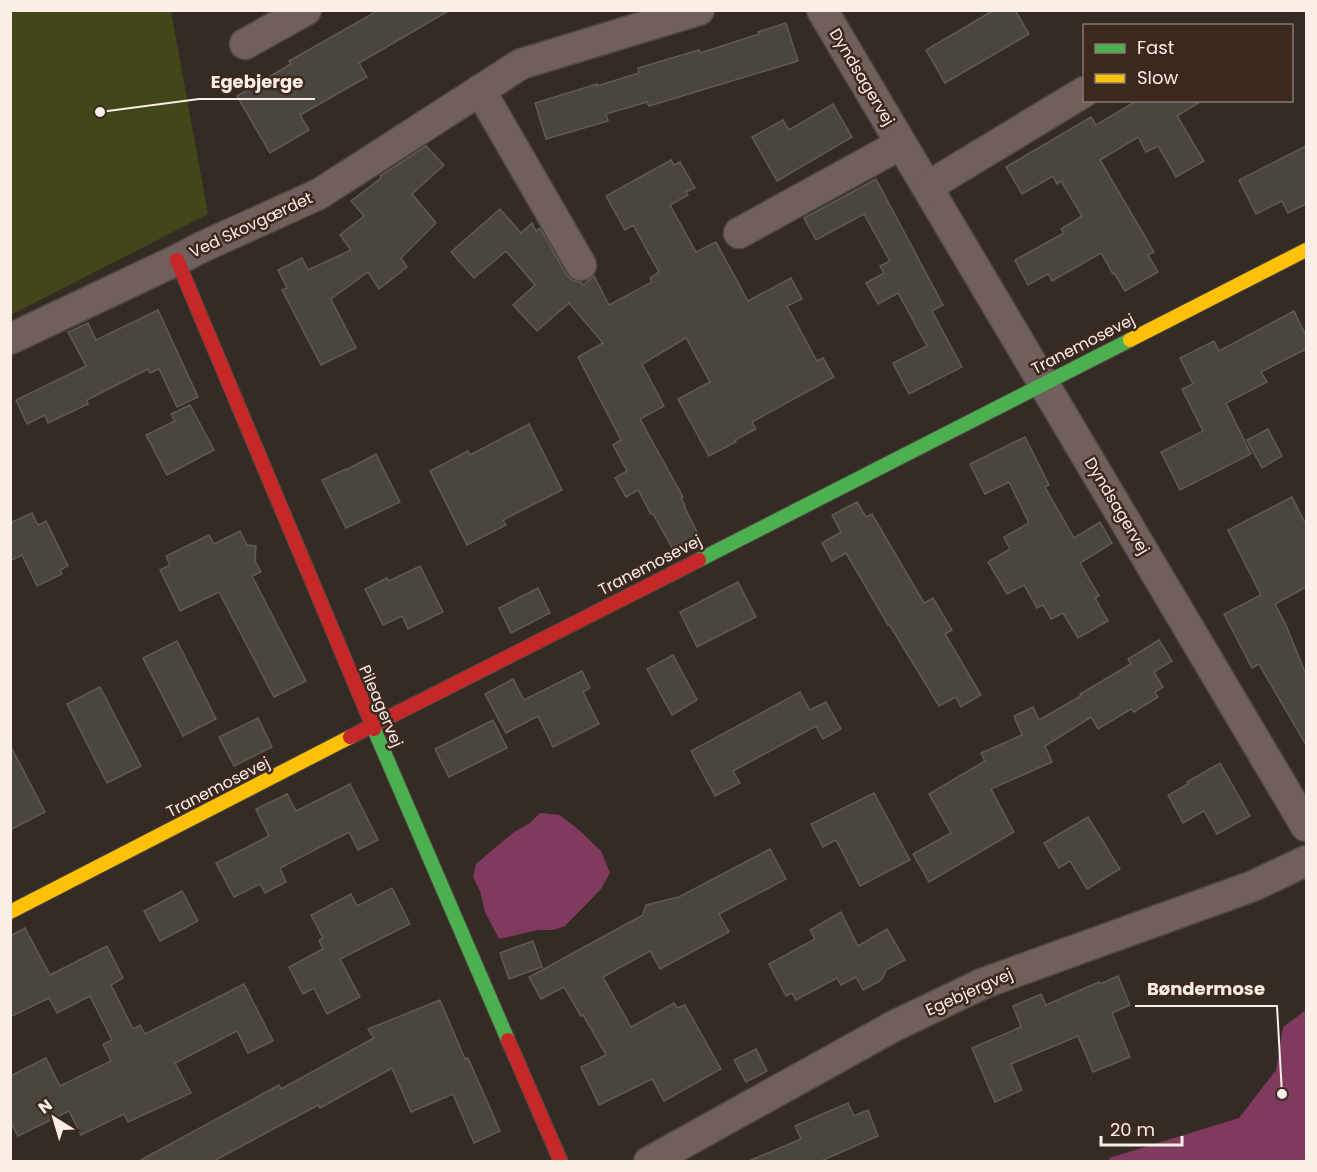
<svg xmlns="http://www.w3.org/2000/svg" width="1317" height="1172" font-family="Poppins,sans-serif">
<rect width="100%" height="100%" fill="#352b25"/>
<path fill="#434618" d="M11,10L171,11L208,214L11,315Z"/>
<g fill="#7f3a5e">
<path d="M540,813L560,815L579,830L601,851L610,873L601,889L565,926L553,930H538L499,939L485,912L480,891L473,877L476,864L514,832L530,823Z"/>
<path d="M1306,1010V1161H1110L1109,1158L1239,1118L1276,1070L1283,1027Z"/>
</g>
<g fill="#4b453f" stroke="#615a54" stroke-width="1.5">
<path d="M379,10H450L359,63L367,77L300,115L309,130L270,153L237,96L291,64L289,61Z"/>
<path d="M994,10H1015L1029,34L945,83L926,50Z"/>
<path d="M786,23L798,61L649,106L647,102L606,114L608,121L546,139L535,103L597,84V86L639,73L638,68L699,50L700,53L759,34L758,32Z"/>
<path d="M1138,100H1203L1177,116L1204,161L1176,177L1158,146L1146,152L1138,137L1100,160L1154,252L1148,255L1158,272L1125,291L1114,273L1113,274L1101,253L1052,281L1048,274L1028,285L1015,260L1064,233L1061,229L1082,216L1061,181L1057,184L1053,176L1022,194L1006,167L1091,117L1096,125Z"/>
<path d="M833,104L852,137L777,181L752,137L783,120L789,130Z"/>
<path d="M426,146L444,165L412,194L436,223L401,258L407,267L379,289L368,272L331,299L356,348L321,365L282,290L287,288L278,270L302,258L308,270L351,250L340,235L364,216L351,201L381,178L380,176Z"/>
<path d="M1306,146V204L1288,213L1282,201L1256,214L1239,180Z"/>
<path d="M671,160L674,165L680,162L695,188L686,192L688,195L670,205L696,252L716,242L748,301L791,278L802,299L787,306L817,361L823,358L834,377L752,422L756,429L735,440L736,442L709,456L678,399L710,382L686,338L642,364L664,406L640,419L683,497L681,498L685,506H684L700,538L674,551L653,514H651L638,490L626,497L615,478L627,471L613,445L621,440L578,357L603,343L569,303L537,331L513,305L535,285L506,251L474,278L451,252L500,209L521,233L532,223L536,231L540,228L566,274L572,280L581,282L583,285L594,276L609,305L652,282L650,278L659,272L633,225L625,230L606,196Z"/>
<path d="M876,179L943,305L932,311L962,367L909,394L893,363L927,346L898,293L878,304L866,283L884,273L880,266L890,261L864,214L816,240L804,218Z"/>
<path d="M158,310L198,397L177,407L159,369L150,373L148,369L87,400L88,404L48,423L45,415L27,424L16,400L86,366L68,332L88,323L96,340Z"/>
<path d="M1294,311L1306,336V349L1261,372L1267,382L1226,403L1251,454L1180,490L1161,452L1203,431L1182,389L1193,384L1180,358L1214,341L1219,351Z"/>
<path d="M190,405L214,450L167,475L146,435L175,421L171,414Z"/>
<path d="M529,424L562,490L503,520L506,525L467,545L430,471L468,451L470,455Z"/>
<path d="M1268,429L1282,456L1262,468L1247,440Z"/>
<path d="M1025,437L1049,485L1045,487L1074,538L1100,522L1112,543L1080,563L1099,596L1095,598L1108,621L1078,638L1063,613L1051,619L1043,605L1037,608L1024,585L1007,594L988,562L1010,549L1004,537L1029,523L1009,482L985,494L970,464Z"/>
<path d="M376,454L400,502L346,528L322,480L346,469V470Z"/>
<path d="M1292,497L1306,525V587L1275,604L1286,625L1306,675V745L1259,664L1252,668L1224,614L1261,595L1228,530Z"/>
<path d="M857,502L866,517L872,514L924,603L933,598L952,630L945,634L981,695L961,707L956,697L939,706L889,624L888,625L846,553L832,561L822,543L841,532L832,515Z"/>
<path d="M32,513L38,525L46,521L68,566L60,570L62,574L37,586L22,555L10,561V523Z"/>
<path d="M240,531L247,545L256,546L255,561L261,572L252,576L306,681L274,697L219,592L180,611L160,570L170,565L166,556L209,535L214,544Z"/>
<path d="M420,566L443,612L408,629L402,616L383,625L365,589L387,578L389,581Z"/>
<path d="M738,582L756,617L697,647L680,612Z"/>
<path d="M538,588L550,613L511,633L499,608Z"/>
<path d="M1159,640L1172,661L1154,672L1163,687L1155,692L1158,697L1134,712L1131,709L1098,729L1091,717L1045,746L1052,762L991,789L1014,832L929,882L913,854L951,833L929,794L985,761L981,753L1022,735L1014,716L1033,707L1039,720L1081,696L1080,694L1131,664L1128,659Z"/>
<path d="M177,641L216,719L183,736L143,658Z"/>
<path d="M673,655L697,700L672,715L647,669Z"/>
<path d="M582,671L590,688L583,692L599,724L553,747L538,716L506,733L485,694L513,679L524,700Z"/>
<path d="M100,687L141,766L107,783L67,704Z"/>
<path d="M800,692L810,710L826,702L841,729L823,739L816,726L733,771L740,783L715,796L691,751Z"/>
<path d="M258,718L272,747L234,766L219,737Z"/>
<path d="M493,720L507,748L449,777L435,749Z"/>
<path d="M10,745L45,812L10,830Z"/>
<path d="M1220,763L1250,816L1217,834L1204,811L1183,823L1168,795L1188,784L1187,782Z"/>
<path d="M350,784L378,840L358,850L349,832L280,868L286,882L265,893L260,884L234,897L216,863L269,836L256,809L287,794L296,811Z"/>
<path d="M874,793L910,860L860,886L836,840L823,847L811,824Z"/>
<path d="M1088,817L1120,869L1087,889L1070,861L1059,868L1044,843Z"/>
<path d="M770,849L786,879L719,914L729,932L660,969L650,951L603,977L631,1027L674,1003L677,1008L685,1005L721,1069L664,1101L652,1079L599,1105L581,1067L606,1055L583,1015L581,1016L564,987L541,999L529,977L643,915L646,905L679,897Z"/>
<path d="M392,888L410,924L340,959L360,997L327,1014L314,988L303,994L289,967L323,949L319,940L323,938L311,915L351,894L357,906Z"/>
<path d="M182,891L198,921L160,941L144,911Z"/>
<path d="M841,912L858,946L887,929L905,960L886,970L882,979L878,982L863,990L856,977L841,985L837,978L796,1000L792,993L786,996L769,964L815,939L810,930Z"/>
<path d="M25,928L50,975L107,946L123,978L111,985L133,1029L140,1025L145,1034L244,984L273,1041L248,1053L237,1031L175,1063L191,1093L128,1122L124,1114L81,1135L69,1111L18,1136L10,1121V1076L46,1058L60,1086L111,1061L103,1044L112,1040L90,996L57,1013L49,998L10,1017V936Z"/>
<path d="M533,941L542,967L509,979L500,953Z"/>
<path d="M1118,976L1130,1005L1112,1013L1130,1057L1093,1072L1078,1036L1011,1064L1022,1090L995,1102L972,1048L1021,1027L1013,1006L1041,994L1046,1005L1099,982L1100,984Z"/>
<path d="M440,1000L465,1059L468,1058L500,1131L474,1143L453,1094L411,1112L392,1068L320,1108L318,1105L214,1161H139L279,1085L281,1089L374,1038L368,1029Z"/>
<path d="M756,1049L767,1071L746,1082L734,1060Z"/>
<path d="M848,1103L854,1116L868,1110L878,1136L821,1161H749L801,1139L795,1126Z"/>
</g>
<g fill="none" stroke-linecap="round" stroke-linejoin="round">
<defs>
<g id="street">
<path d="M822,10L1306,826"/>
<path d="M245,44L306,10"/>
<path d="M480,90L581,265"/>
<path d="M927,187L1084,92"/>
<path d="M739,233L901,144"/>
<path d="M10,339L177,260L202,247L319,194L521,64L699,10"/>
<path d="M649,1162L894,1026L984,983L1253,886L1306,861"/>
</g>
<g id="fast">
<path d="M699,560L1130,340"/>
<path d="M374,729L508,1040"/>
</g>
<g id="slow">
<path d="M1130,340L1306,250"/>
<path d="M10,912L350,737"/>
</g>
<g id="jam">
<path d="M177,260L374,729"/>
<path d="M350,737L699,560"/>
<path d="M508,1040L561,1162"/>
</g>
</defs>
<use href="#street" stroke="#4f4742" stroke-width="33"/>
<use href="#fast" stroke="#4f4742" stroke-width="16"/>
<use href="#slow" stroke="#4f4742" stroke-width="16"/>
<use href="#jam" stroke="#4f4742" stroke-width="16"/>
<use href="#street" stroke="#715f5e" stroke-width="30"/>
<use href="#fast" stroke="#4caf50" stroke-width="14"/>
<use href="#slow" stroke="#ffc107" stroke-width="14"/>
<use href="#jam" stroke="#c62828" stroke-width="14"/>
</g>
<g text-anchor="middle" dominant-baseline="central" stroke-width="5" stroke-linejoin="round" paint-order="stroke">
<g font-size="16" fill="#fbeee7" stroke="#3c291e">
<text transform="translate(862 77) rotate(59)">Dyndsagervej</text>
<text transform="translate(251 225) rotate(-25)">Ved Skovgærdet</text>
<text transform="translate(1083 344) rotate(-27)">Tranemosevej</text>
<text transform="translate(1117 506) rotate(59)">Dyndsagervej</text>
<text transform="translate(650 565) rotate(-27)">Tranemosevej</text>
<text transform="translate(381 706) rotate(67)">Pileagervej</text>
<text transform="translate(218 787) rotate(-27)">Tranemosevej</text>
<text transform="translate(969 992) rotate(-24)">Egebjergvej</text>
</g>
</g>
<path fill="none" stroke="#fbeee7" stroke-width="2" d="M100 112L199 99H315M1282 1094L1277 1006H1135"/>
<g fill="#fbeee7" stroke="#3c291e" stroke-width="2">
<circle cx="100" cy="112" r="6"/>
<circle cx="1282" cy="1094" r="6"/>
</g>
<g font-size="18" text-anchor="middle" font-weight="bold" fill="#fbeee7" stroke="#3c291e" stroke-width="5" stroke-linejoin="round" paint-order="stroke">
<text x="257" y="88">Egebjerge</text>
<text x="1206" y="995">Bøndermose</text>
</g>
<rect width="1317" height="1172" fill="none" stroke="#fbeee7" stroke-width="24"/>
<rect x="1083" y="24" width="210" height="78" fill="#3c291e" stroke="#88786e" stroke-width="1.5"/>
<rect x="1095" y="44" width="30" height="9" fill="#4caf50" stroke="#88786e" stroke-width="1.5"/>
<text x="1137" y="54" font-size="18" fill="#fbeee7">Fast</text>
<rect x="1095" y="74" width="30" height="9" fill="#ffc107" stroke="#88786e" stroke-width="1.5"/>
<text x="1137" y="84" font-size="18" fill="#fbeee7">Slow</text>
<g transform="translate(54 1118) rotate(323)" stroke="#3c291e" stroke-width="4.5" paint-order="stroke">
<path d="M0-4.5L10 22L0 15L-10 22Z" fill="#fbeee7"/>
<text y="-9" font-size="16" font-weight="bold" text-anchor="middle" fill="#fbeee7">N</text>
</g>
<path d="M1101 1136v9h81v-9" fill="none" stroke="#fbeee7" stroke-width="3"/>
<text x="1110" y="1136" font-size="18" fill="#fbeee7" stroke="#3c291e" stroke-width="4.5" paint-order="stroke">20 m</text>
</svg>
